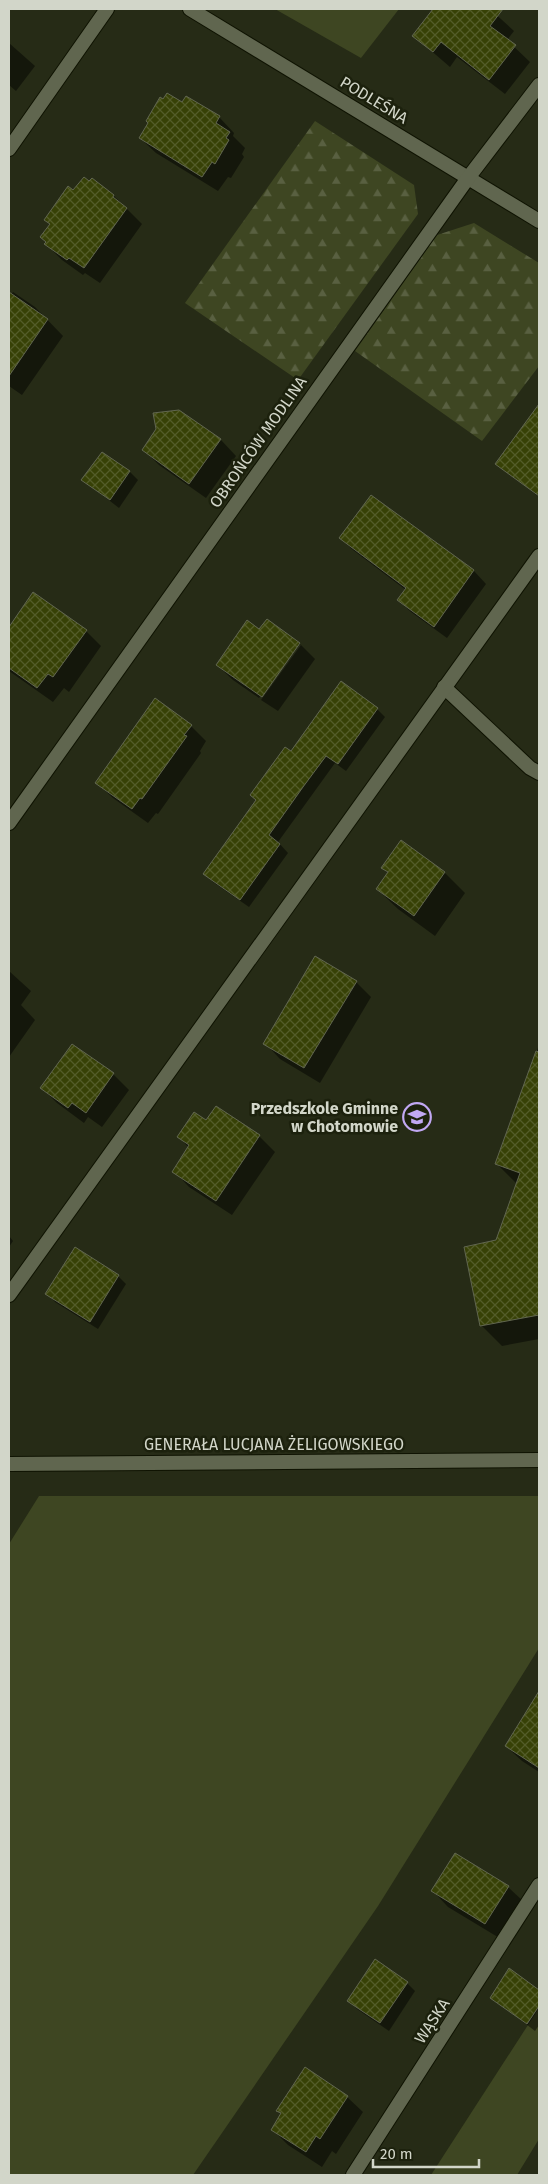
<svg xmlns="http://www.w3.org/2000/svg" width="548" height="2184" font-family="'Fira Sans',sans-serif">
<defs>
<pattern id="forest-firs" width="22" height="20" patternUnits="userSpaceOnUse" patternTransform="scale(1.25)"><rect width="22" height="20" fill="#3e4622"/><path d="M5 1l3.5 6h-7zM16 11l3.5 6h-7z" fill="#596041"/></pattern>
<pattern id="building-cross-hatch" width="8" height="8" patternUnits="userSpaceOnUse" patternTransform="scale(1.25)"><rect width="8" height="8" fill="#374106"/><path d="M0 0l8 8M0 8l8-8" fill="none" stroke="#535c29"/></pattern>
</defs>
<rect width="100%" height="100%" fill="#262b16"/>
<g fill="#3e4622">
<path d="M275,9H399L361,58Z"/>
<path d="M39,1496H539V1648L378,1906L193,2175H9V1544Z"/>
<path d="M539,2008V2139L517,2175H431Z"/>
</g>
<g fill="url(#forest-firs)">
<path d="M315,121L414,185L418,214L298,380L185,303Z"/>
<path d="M474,223L539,263V366L482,441L355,351L437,235Z"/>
</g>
<g fill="#0007">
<path d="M434,9H490L514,31L507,40L530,62L505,94L457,57L450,67L414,36Z"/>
<path d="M9,43L35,66L16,91L9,85Z"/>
<path d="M219,117L234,133L233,136L245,148L242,154L244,157L231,178L228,177L218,191L156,153L140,138Z"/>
<path d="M74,192L114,196L142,224L100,283L85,273L83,275L62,260L46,244Z"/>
<path d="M13,292L35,307L63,336L22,395L9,386V293L11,295Z"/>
<path d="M537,409L539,411V497L497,464Z"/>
<path d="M179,411L221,440L236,456L206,498L159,465L143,449Z"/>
<path d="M102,454L130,472L138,480L119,508L83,480Z"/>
<path d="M371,496L474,571L486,584L447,638L411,612L398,600L406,590L353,550L340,538Z"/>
<path d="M33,594L86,631L101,646L69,692L64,688L53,702L9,671V629Z"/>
<path d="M267,621L301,645H298L259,698L233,680L217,665L260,631Z"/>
<path d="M301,645L315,659L278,711L261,700Z"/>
<path d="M377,709L385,717L346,771L335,763L278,842L288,853L249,907L213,882L205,874L291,753Z"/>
<path d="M191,726L206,741L200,751L201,753L158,814L156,813L148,823L113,798L97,783Z"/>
<path d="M383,868L445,873L465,893L435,936L398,909L377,889L388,873Z"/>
<path d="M9,971L31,991L21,1005L35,1020L9,1057Z"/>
<path d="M356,982L371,997L320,1083L280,1059L265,1043Z"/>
<path d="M72,1045L113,1074L129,1090L102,1127L88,1117L84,1123L57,1103L42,1088Z"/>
<path d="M539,1045V1339L502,1346L481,1325L497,1241L517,1184L496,1163Z"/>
<path d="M207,1122L259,1136L275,1152L232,1215L189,1187L174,1171L189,1148L179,1137Z"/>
<path d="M9,1236L13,1241L9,1247Z"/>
<path d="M118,1276L126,1284L98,1329L55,1302L47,1293Z"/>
<path d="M522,1720L539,1731V1772L522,1761L506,1746Z"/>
<path d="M508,1887L524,1902L501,1939L448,1907L433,1891Z"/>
<path d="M510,1970L539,1991V2025L535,2031L492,1998Z"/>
<path d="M407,1983L415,1991L389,2031L357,2009L349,2001Z"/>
<path d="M347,2097L363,2112L336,2154L332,2151L322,2167L288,2145L272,2129L282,2114L278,2110Z"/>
</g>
<g fill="url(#building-cross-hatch)" stroke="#616650">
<path d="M433,9H503L490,26L516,45L489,80L441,42L433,52L412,36Z"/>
<path d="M167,93L182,102L186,96L220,116L216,123L230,132L226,138L229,140L215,164L212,162L202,177L139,138L148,123L146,121L160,97L163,99Z"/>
<path d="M84,177L89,181L92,178L114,195L113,197L127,208L84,268L69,258L67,260L44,244L46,242L40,237L50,224L44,220L68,186L73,190Z"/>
<path d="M9,292L48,319L9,376Z"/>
<path d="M539,404V496L495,464Z"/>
<path d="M179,410L221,439L189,484L142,450L156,429L153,413Z"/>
<path d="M102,452L130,471L110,500L81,480Z"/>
<path d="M371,495L474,570L434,627L397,600L406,588L339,538Z"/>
<path d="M33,592L87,630L53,677L48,674L37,688L9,668V627Z"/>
<path d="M267,619L300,643L262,697L216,665L247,620L259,629Z"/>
<path d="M341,681L378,708L338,764L326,756L303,787L269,835L280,844L240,900L203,874L256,800L250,795L285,747L291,751Z"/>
<path d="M155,698L192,725L184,735L187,736L142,799L140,798L132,809L95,783Z"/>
<path d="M401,840L445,872L414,916L376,889L388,872L381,868Z"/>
<path d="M315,956L357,981L304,1068L263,1044Z"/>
<path d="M72,1044L114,1073L86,1113L72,1103L68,1108L40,1088Z"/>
<path d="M536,1051L539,1052V1315L480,1326L464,1247L496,1240L520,1173L495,1164Z"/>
<path d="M216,1106L260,1135L216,1201L172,1172L189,1145L177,1137L194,1112L206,1120Z"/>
<path d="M75,1247L119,1275L90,1322L45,1294Z"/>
<path d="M539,1691V1768L505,1746Z"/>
<path d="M455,1853L509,1886L485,1924L431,1891Z"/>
<path d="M375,1959L408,1982L380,2023L347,2001Z"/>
<path d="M509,1968L539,1990V2006L527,2024L490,1998Z"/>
<path d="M305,2067L348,2096L320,2139L316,2136L306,2152L271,2130L281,2113L276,2111Z"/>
</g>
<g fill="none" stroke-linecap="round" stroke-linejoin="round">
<defs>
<g id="service">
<path d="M9,149L107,9"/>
<path d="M444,687L530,768L539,773"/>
</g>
<g id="minor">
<path d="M190,9L539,221"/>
<path d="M9,823L468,178L539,85"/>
<path d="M9,1295L539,556"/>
<path d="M9,1464L539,1460"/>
<path d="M353,2175L539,1885"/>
</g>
</defs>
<use href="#service" stroke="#0f1302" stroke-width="16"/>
<use href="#minor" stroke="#0f1302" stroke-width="16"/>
<use href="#service" stroke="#60664f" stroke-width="14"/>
<use href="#minor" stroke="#60664f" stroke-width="14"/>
</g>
<defs>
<symbol id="school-ring" viewBox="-11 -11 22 22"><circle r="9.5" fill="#1c210d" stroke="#c1a8f3" stroke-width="1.5"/><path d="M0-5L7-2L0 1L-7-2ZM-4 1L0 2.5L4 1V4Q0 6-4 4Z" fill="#c1a8f3"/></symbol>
</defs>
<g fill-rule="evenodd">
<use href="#school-ring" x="401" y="1101" width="32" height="32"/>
</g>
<g text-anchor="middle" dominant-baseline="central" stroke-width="5" stroke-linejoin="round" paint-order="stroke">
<g font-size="16" fill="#d2d6c9" stroke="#1c210d">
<text transform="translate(374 100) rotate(31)">PODLEŚNA</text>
<text transform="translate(258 442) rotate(-55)">OBROŃCÓW MODLINA</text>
<text x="274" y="1444">GENERAŁA LUCJANA ŻELIGOWSKIEGO</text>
<text transform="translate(432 2021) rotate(-57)">WĄSKA</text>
</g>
<g font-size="16" font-weight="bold" fill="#d2d6c9" stroke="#1c210d" text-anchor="end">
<text x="398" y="1108">Przedszkole Gminne<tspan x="398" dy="18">w Chotomowie</tspan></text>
</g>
</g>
<rect width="548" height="2184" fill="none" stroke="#d2d6c9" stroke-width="20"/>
<path d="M373 2159v8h106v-8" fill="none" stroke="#d2d6c9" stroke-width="2.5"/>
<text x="380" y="2159" font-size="15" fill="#d2d6c9" stroke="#1c210d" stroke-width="4" paint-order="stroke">20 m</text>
</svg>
